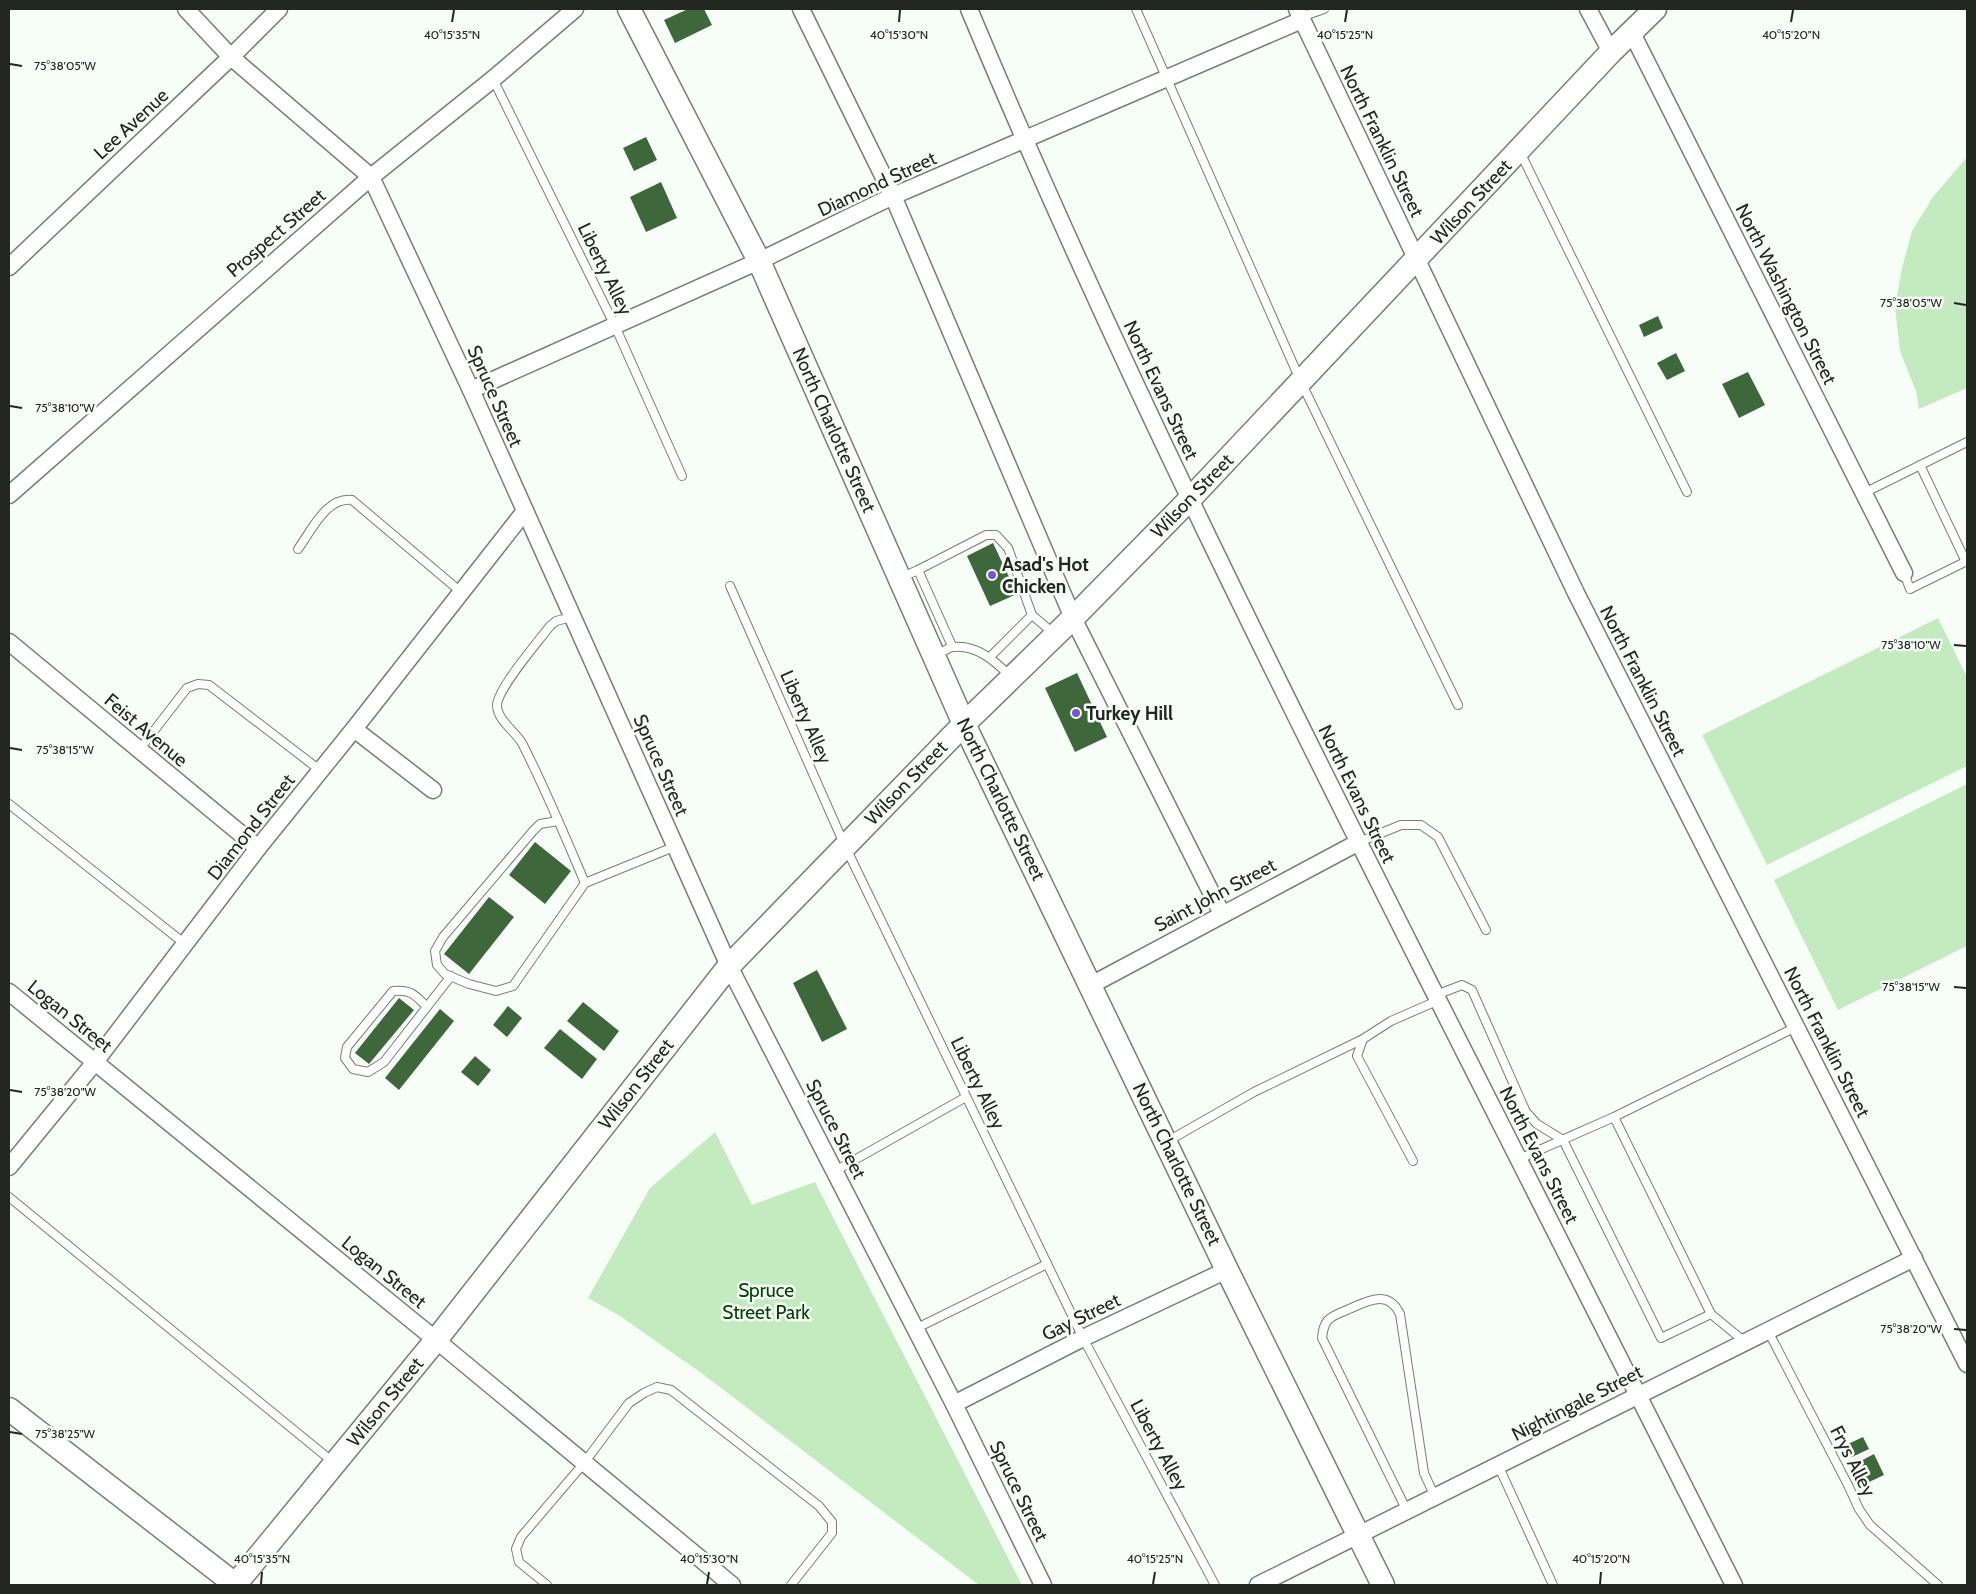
<svg xmlns="http://www.w3.org/2000/svg" width="1976" height="1594" font-family="Cabin,sans-serif">
<rect width="100%" height="100%" fill="#f7fdf7"/>
<g fill="#c4eac0">
<path d="M1967,157V388L1919,409L1916,391L1900,351L1895,307L1902,268L1912,231L1933,197Z"/>
<path d="M1938,618L1967,677V766L1767,865L1702,735Z"/>
<path d="M1967,784V946L1838,1010L1774,880Z"/>
<path d="M715,1132L752,1205L815,1182L1022,1585H979L704,1375L620,1316L588,1298L650,1188Z"/>
</g>
<g fill="#3f673c">
<path d="M688,9H704L712,25L675,43L664,20Z"/>
<path d="M646,137L657,160L634,171L623,148Z"/>
<path d="M661,182L677,218L646,232L630,197Z"/>
<path d="M1658,316L1663,328L1644,337L1639,325Z"/>
<path d="M1676,353L1685,371L1667,380L1657,363Z"/>
<path d="M1748,372L1765,405L1739,418L1722,384Z"/>
<path d="M993,543L1017,594L990,606L967,556Z"/>
<path d="M1077,673L1107,737L1075,752L1045,688Z"/>
<path d="M535,842L571,871L545,904L509,875Z"/>
<path d="M489,897L514,917L469,974L444,954Z"/>
<path d="M817,970L847,1029L822,1042L793,983Z"/>
<path d="M399,998L414,1010L369,1064L355,1053Z"/>
<path d="M583,1002L619,1031L604,1051L567,1021Z"/>
<path d="M508,1006L522,1018L507,1037L493,1025Z"/>
<path d="M440,1009L454,1021L399,1090L385,1078Z"/>
<path d="M560,1029L597,1059L582,1079L544,1048Z"/>
<path d="M475,1056L491,1070L478,1086L461,1072Z"/>
<path d="M1863,1437L1869,1449L1852,1457L1846,1445Z"/>
<path d="M1874,1454L1884,1475L1865,1484L1855,1464Z"/>
</g>
<g fill="none" stroke-linecap="round" stroke-linejoin="round">
<defs>
<g id="lane">
<path d="M1136,9L1301,382L1458,705"/>
<path d="M1301,17L1324,9"/>
<path d="M493,79L615,326L682,476"/>
<path d="M1520,152L1687,492"/>
<path d="M1920,465L1966,562"/>
<path d="M1864,493L1967,442"/>
<path d="M298,549C312,530 326,497 352,500L461,592"/>
<path d="M918,570L986,535H996L1008,548L1032,615L990,657"/>
<path d="M1904,573L1910,589L1967,561"/>
<path d="M900,578L918,570L952,646"/>
<path d="M730,586L845,846L1083,1338L1215,1585"/>
<path d="M1032,615L1053,633"/>
<path d="M572,617L556,621L550,626C538,642 498,688 497,705C497,720 515,731 522,743C545,788 565,836 585,883L676,846"/>
<path d="M936,656C941,653 948,647 954,647C977,645 995,661 1010,676"/>
<path d="M139,750L187,688L198,684L209,685L321,771"/>
<path d="M9,804L185,944"/>
<path d="M558,821L540,824L533,831L443,937L435,951L437,965L445,974L469,984L496,991L513,986L585,883"/>
<path d="M1359,842L1401,825H1421L1438,837L1486,930"/>
<path d="M1436,995L1462,985L1472,990L1526,1112L1537,1124L1563,1140L1661,1338L1711,1314"/>
<path d="M427,1007C415,995 411,989 393,991L347,1047L345,1058L353,1069L368,1072L384,1062L451,976"/>
<path d="M1614,1117L1796,1027"/>
<path d="M1168,1141L1254,1092L1363,1039"/>
<path d="M1519,1159L1614,1117L1711,1314L1745,1342"/>
<path d="M1413,1161L1357,1056L1363,1039L1391,1021L1439,1000"/>
<path d="M835,1171L966,1097"/>
<path d="M9,1197L333,1462"/>
<path d="M915,1329L1047,1264"/>
<path d="M1768,1331L1848,1485L1859,1509L1870,1525L1938,1585"/>
<path d="M1498,1465L1553,1585"/>
<path d="M1407,1511L1322,1338C1323,1331 1323,1326 1328,1320C1333,1315 1343,1312 1349,1309C1368,1301 1388,1289 1400,1314L1424,1473L1435,1497"/>
<path d="M547,1585L519,1562L516,1549L521,1537L584,1463L629,1403L644,1393L657,1387L671,1390L819,1506L832,1522V1533L791,1585"/>
</g>
<g id="street">
<path d="M186,9L231,57L371,177L471,390L729,966L954,1404L1043,1585"/>
<path d="M801,9L893,196L1073,618L1222,914"/>
<path d="M969,9C1108,342 1269,665 1432,988C1533,1187 1633,1386 1734,1585"/>
<path d="M1297,9L1576,593L1967,1364"/>
<path d="M1588,9L1611,52"/>
<path d="M1632,33L1904,573"/>
<path d="M9,267L231,57L279,9"/>
<path d="M471,390L759,261L893,196L1302,20"/>
<path d="M9,495L371,177L493,79L575,9"/>
<path d="M9,642L258,848"/>
<path d="M354,729L433,790"/>
<path d="M1091,985L1359,842"/>
<path d="M9,992L436,1340L732,1585"/>
<path d="M9,1167L95,1062L258,848L354,729L525,511"/>
<path d="M954,1404L1083,1338L1227,1270"/>
<path d="M1258,1585L1914,1258"/>
</g>
<g id="secondary">
<path d="M629,9L759,261L964,724L1227,1270L1383,1585"/>
<path d="M9,1409L236,1585"/>
<path d="M235,1585L436,1340L729,966L964,724L1073,618L1189,500L1611,52L1655,9"/>
</g>
</defs>
<use href="#lane" stroke="#797e79" stroke-width="10"/>
<use href="#street" stroke="#797e79" stroke-width="19"/>
<use href="#secondary" stroke="#797e79" stroke-width="25"/>
<use href="#lane" stroke="#fff" stroke-width="8"/>
<use href="#street" stroke="#fff" stroke-width="16"/>
<use href="#secondary" stroke="#fff" stroke-width="22"/>
</g>
<path fill="none" stroke="#242624" stroke-width="2" d="M452,22L454,10M899,22L900,10M1345,22L1347,10M1791,22L1793,10M10,64L22,66M1954,303L1966,305M10,406L22,408M1954,645L1966,646M10,748L22,750M1954,987L1966,988M10,1090L22,1092M1954,1329L1966,1330M10,1432L22,1434M261,1584L262,1572M707,1584L709,1572M1153,1584L1155,1572M1600,1584L1601,1572"/>
<g fill="#7855cf" stroke="#f7fdf7" stroke-width="2">
<circle cx="992" cy="575" r="5"/>
<circle cx="1076" cy="713" r="5"/>
</g>
<g text-anchor="middle" dominant-baseline="central" stroke-width="5" stroke-linejoin="round" paint-order="stroke">
<g font-size="19" fill="#242624" stroke="#f7fdf7">
<text transform="translate(131 124) rotate(-43)">Lee Avenue</text>
<text transform="translate(1382 141) rotate(64)">North Franklin Street</text>
<text transform="translate(877 184) rotate(-25)">Diamond Street</text>
<text transform="translate(1471 202) rotate(-47)">Wilson Street</text>
<text transform="translate(276 233) rotate(-41)">Prospect Street</text>
<text transform="translate(605 269) rotate(64)">Liberty Alley</text>
<text transform="translate(1786 294) rotate(63)">North Washington Street</text>
<text transform="translate(1161 390) rotate(65)">North Evans Street</text>
<text transform="translate(495 396) rotate(66)">Spruce Street</text>
<text transform="translate(834 430) rotate(66)">North Charlotte Street</text>
<text transform="translate(1192 496) rotate(-46)">Wilson Street</text>
<text transform="translate(1643 681) rotate(63)">North Franklin Street</text>
<text transform="translate(806 717) rotate(66)">Liberty Alley</text>
<text transform="translate(146 730) rotate(40)">Feist Avenue</text>
<text transform="translate(661 765) rotate(66)">Spruce Street</text>
<text transform="translate(906 783) rotate(-46)">Wilson Street</text>
<text transform="translate(1357 794) rotate(64)">North Evans Street</text>
<text transform="translate(1001 799) rotate(64)">North Charlotte Street</text>
<text transform="translate(251 827) rotate(-52)">Diamond Street</text>
<text transform="translate(1215 895) rotate(-28)">Saint John Street</text>
<text transform="translate(70 1016) rotate(39)">Logan Street</text>
<text transform="translate(1827 1042) rotate(63)">North Franklin Street</text>
<text transform="translate(978 1083) rotate(64)">Liberty Alley</text>
<text transform="translate(636 1084) rotate(-52)">Wilson Street</text>
<text transform="translate(836 1129) rotate(63)">Spruce Street</text>
<text transform="translate(1539 1155) rotate(63)">North Evans Street</text>
<text transform="translate(1177 1164) rotate(64)">North Charlotte Street</text>
<text transform="translate(384 1272) rotate(39)">Logan Street</text>
<text transform="translate(1081 1317) rotate(-26)">Gay Street</text>
<text transform="translate(385 1402) rotate(-51)">Wilson Street</text>
<text transform="translate(1577 1403) rotate(-27)">Nightingale Street</text>
<text transform="translate(1159 1445) rotate(62)">Liberty Alley</text>
<text transform="translate(1853 1461) rotate(63)">Frys Alley</text>
<text transform="translate(1019 1491) rotate(64)">Spruce Street</text>
</g>
<g font-size="19" font-weight="bold" fill="#242624" stroke="#f7fdf7" text-anchor="start">
<text x="1002" y="564">Asad's Hot<tspan x="1002" dy="22">Chicken</tspan></text>
<text x="1086" y="713">Turkey Hill</text>
</g>
<g font-size="19" fill="#024302" stroke="#f7fdf7">
<text x="766" y="1290">Spruce<tspan x="766" dy="22">Street Park</tspan></text>
</g>
</g>
<g font-size="12" text-anchor="middle" fill="#242624" stroke="#f7fdf7" stroke-width="5" stroke-linejoin="round" paint-order="stroke">
<text x="452" y="39">40°15'35"N</text>
<text x="899" y="39">40°15'30"N</text>
<text x="1345" y="39">40°15'25"N</text>
<text x="1791" y="39">40°15'20"N</text>
<text x="65" y="70">75°38'05"W</text>
<text x="1911" y="307">75°38'05"W</text>
<text x="65" y="412">75°38'10"W</text>
<text x="1911" y="649">75°38'10"W</text>
<text x="65" y="754">75°38'15"W</text>
<text x="1911" y="991">75°38'15"W</text>
<text x="65" y="1096">75°38'20"W</text>
<text x="1911" y="1333">75°38'20"W</text>
<text x="65" y="1438">75°38'25"W</text>
<text x="262" y="1563">40°15'35"N</text>
<text x="709" y="1563">40°15'30"N</text>
<text x="1155" y="1563">40°15'25"N</text>
<text x="1601" y="1563">40°15'20"N</text>
</g>
<rect width="1976" height="1594" fill="none" stroke="#242624" stroke-width="20"/>
</svg>
